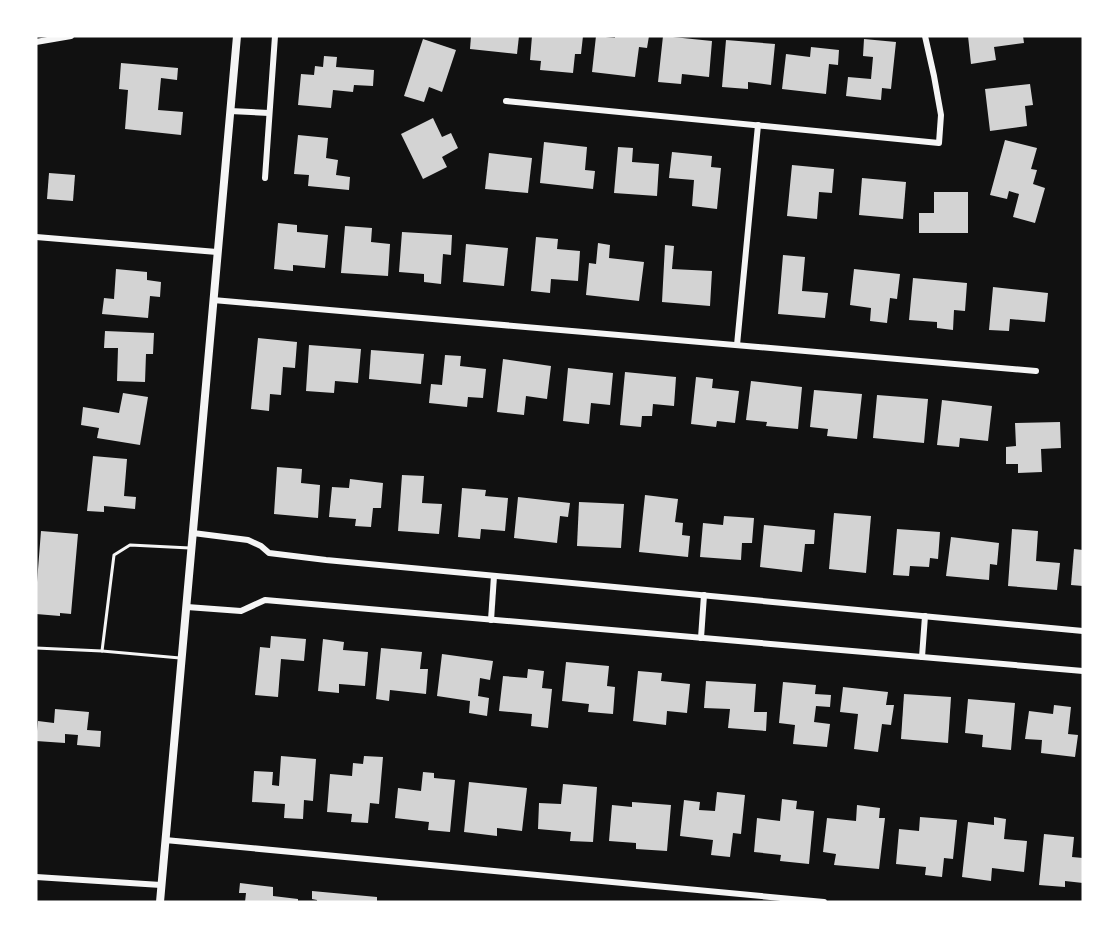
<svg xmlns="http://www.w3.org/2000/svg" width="1119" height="938" font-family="'Nunito Sans',sans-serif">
<rect width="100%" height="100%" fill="#111"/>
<g fill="#d3d3d3">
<path d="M471,36H519L517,54L470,49Z"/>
<path d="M532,36H583L581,54H575L573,73L540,70L541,61L530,60Z"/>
<path d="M596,36L615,38V36H649L647,48L639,47L635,77L592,72Z"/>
<path d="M663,36L712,41L709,77L682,74L681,84L658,82Z"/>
<path d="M968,36H1023L1024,43L994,47L996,60L971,64Z"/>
<path d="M423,39L456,50L442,92L429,87L424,102L404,96Z"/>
<path d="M864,39L896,42L891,89L882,88L881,100L846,96L848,77L871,79L873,57L863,56Z"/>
<path d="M726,40L775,44L771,85L748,82V89L722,87Z"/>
<path d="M811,47L839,50L838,65L829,64L826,94L782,89L786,54L810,57Z"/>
<path d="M324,56L337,57L336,67L374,70L373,86L354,85L353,92L333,90L331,108L298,105L301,74L314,75L315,66L323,67Z"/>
<path d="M121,63L178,68L177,80L161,78L158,110L183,112L181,135L125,129L128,90L119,89Z"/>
<path d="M1030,84L1033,105L1025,106L1027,126L990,131L985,89Z"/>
<path d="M433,118L442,137L451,133L458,148L442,157L447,167L423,179L401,134Z"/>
<path d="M298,135L328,138L326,158L338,160L336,175L350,177L349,190L308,186L309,175L294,174Z"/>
<path d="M1005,140L1037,148L1031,169L1037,170L1033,184L1045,188L1035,223L1013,217L1019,194L1009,191L1007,199L990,195Z"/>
<path d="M544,142L587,147L585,170L595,171L593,189L540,183Z"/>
<path d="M618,147L633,148L632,162L659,164L657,196L614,193Z"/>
<path d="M672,152L712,156L711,167L721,168L717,209L692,206L694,180L669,178Z"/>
<path d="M489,153L532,158L528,193L485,189Z"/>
<path d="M792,165L834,169L832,193L819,192L817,219L787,216Z"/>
<path d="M49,173L75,175L73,201L47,199Z"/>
<path d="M862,178L906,182L903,219L859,215Z"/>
<path d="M934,192H968V233H919V213H934Z"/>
<path d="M278,223L297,225V232L328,235L325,268L293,265V271L274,269Z"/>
<path d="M345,226L372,228L371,242L390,244L388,276L341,273Z"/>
<path d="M402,232L452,235L451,255L443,254L441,284L424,282V274L399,272Z"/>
<path d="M536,237L558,239L557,249L580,251L578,281L551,279L550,293L531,291Z"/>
<path d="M598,243L610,245L609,258L644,262L639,301L586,295L589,263L596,264Z"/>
<path d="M466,244L508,248L504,286L463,282Z"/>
<path d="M665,245L674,246L672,269L712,271L710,306L662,302Z"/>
<path d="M783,255L805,257L802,291L828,293L825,318L778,314Z"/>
<path d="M116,269L147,272V280L161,282L160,297L150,296L148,318L102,314L104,298L114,299Z"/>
<path d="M854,269L900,274L897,299L890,298L887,323L870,321L871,308L850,305Z"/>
<path d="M913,278L967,283L965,311L954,310L953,330L937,328V322L909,320Z"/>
<path d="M993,287L1048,293L1045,322L1010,319L1009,331L989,330Z"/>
<path d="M105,331L154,333L153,354H146L145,382L117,381L118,348H104Z"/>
<path d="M258,338L297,342L295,368L283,367L281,395L270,394L269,411L251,409Z"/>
<path d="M309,345L361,349L358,383L335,381L334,393L306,391Z"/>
<path d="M371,350L424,354L421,384L369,379Z"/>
<path d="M445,355L461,356L460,366L486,369L483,398L468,397L467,407L429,403L431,384L442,385Z"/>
<path d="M503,359L551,366L547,399L526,396L524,415L497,412Z"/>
<path d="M568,368L613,373L610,405L591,403L589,424L563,421Z"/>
<path d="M625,372L676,377L674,406L653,404L652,416H642L641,427L620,425Z"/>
<path d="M696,377L713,379L712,388L739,391L735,423L717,421L716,427L691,424Z"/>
<path d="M751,381L802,387L798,429L766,426L767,422L746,420Z"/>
<path d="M814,390L862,394L857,439L827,436L828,429L810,427Z"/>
<path d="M123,393L148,397L140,445L97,438L99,428L81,425L83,407L119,413Z"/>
<path d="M877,395L928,399L924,443L873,438Z"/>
<path d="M942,400L992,406L988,441L960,438L959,447L937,445Z"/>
<path d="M1060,422L1061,448L1041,449L1042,472L1018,473V464H1006V447L1016,446L1015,423Z"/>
<path d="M93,456L127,459L124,496L136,497L135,509L104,506V512L87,511Z"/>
<path d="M277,467L302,469L301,483L320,485L318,518L274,514Z"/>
<path d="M402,475L424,476L422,503L442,504L439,534L398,531Z"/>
<path d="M350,479L383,483L381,508H373L371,527L355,526L356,519L329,517L332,487L349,488Z"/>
<path d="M462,488L486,490L485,496L508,498L505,531L481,529L480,539L458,537Z"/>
<path d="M645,495L678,499L675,522L683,523L682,535L690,536L688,557L639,552Z"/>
<path d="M518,497L570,503L568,517L560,516L557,543L514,538Z"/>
<path d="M579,502L624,504L621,548L577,546Z"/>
<path d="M834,513L871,516L866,573L829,569Z"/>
<path d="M724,516L754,518L752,543H742L741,560L700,557L703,523L723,525Z"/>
<path d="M764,525L815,530L814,544H805L802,572L760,567Z"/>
<path d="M897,529L940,532L938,559L930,558L929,567L910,566L909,576L893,575Z"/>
<path d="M1012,529L1038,531L1036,561L1060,563L1057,590L1008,586Z"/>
<path d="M41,531L78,534L71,614L60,613V616L36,614V595Z"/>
<path d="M951,537L999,543L997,565L990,564L989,580L946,576Z"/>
<path d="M1074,549L1083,550V586L1071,585Z"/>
<path d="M271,636L306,639L304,661L281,659L278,697L255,695L260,647L270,648Z"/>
<path d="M323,639L344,642L343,650L368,652L365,686L339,684V693L318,691Z"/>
<path d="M381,648L422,652L420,669H428L426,694L390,690L389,701L376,699Z"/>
<path d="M442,654L493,661L490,680L480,678L478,696L489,698L487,716L469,713L470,701L437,696Z"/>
<path d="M566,662L609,666L607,686L615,687L613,714L588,712L589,704L562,701Z"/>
<path d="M528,669L544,671L542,688L552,689L548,728L531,726L532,714L499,711L503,676L527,678Z"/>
<path d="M638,671L662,673L661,681L690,684L687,713L667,711L666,725L633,721Z"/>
<path d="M706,681L756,684L754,712H767L766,731L728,728L730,709L704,708Z"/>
<path d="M783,682L816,685L815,694L831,695L830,707L816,706L814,722L830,724L827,747L793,744L795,725L779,723Z"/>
<path d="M843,687L888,692L886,705H894L891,725L882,724L878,752L854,749L858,714L840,712Z"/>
<path d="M904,694L951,697L948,743L901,739Z"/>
<path d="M968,699L1015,703L1011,750L982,747L983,735L965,733Z"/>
<path d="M1054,705L1071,707L1068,734L1078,735L1075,757L1041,753L1042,740L1025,739L1029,711L1053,714Z"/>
<path d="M55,709L89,712L87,730L101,731L100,747L77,745L78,735L65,734V743L36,741L38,721L54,723Z"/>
<path d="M281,756L316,759L313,801L304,800L303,819L284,818L285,804L252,802L254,771L273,772L272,785L279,786Z"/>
<path d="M364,756L383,757L379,804L370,803L368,823L351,822L352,814L327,812L330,774L352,776L353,763L363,764Z"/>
<path d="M423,772L434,773V778L455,780L450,832L428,830L429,822L395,818L398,788L421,791Z"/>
<path d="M469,782L527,788L522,831L497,828V836L464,832Z"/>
<path d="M563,784L597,787L593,842L570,841L571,832L538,829L539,803L561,804Z"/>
<path d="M717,792L745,795L741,834L733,833L730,857L711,855L713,840L680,836L684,800L700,802L699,810L715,811Z"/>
<path d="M782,799L797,801L796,809L814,811L809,864L780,861L781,855L754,852L757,818L780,821Z"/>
<path d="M632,802L671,805L667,851L636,849V843L609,841L612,805L632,807Z"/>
<path d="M857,805L880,808L879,818H885L879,869L834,865L836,854L823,852L827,818L856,821Z"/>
<path d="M920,817L957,820L953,859L944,858L942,877L925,875L926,867L896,864L899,829L919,831Z"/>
<path d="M994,817L1006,819L1004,839L1027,841L1024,872L992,868L991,881L962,877L968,822L994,825Z"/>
<path d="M1044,834L1074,837L1072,857L1083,858V883L1065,881V887L1039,885Z"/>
<path d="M240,883L273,887V896L298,899V902H245L246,893H239Z"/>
<path d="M312,891L377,897V902H317V900L312,899Z"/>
</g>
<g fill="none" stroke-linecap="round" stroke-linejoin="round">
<g stroke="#f5f5f5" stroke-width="3">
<path d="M36,648L102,651L180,658"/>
<path d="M102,651L114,555L130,545L190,548"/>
</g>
<g stroke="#f5f5f5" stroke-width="6">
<path d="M36,42L71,36"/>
<path d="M506,101L939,143L941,115L934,76L925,36"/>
<path d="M230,111L269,113"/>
<path d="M265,178L275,36"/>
<path d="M36,237L217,252"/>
<path d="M213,300L1036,371"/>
<path d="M737,345L758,125"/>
<path d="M193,533L248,540L261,546L269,553L326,560L1083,631"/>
<path d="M187,607L241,611L265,600L1083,671"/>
<path d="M491,620L494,576"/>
<path d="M701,638L704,595"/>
<path d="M922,657L925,616"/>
<path d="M165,840L824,902"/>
<path d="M36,877L161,885"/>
</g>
<path stroke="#f5f5f5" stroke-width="8" d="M160,902L237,36"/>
</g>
<rect width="1119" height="938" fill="none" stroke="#ffffff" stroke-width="75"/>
</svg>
